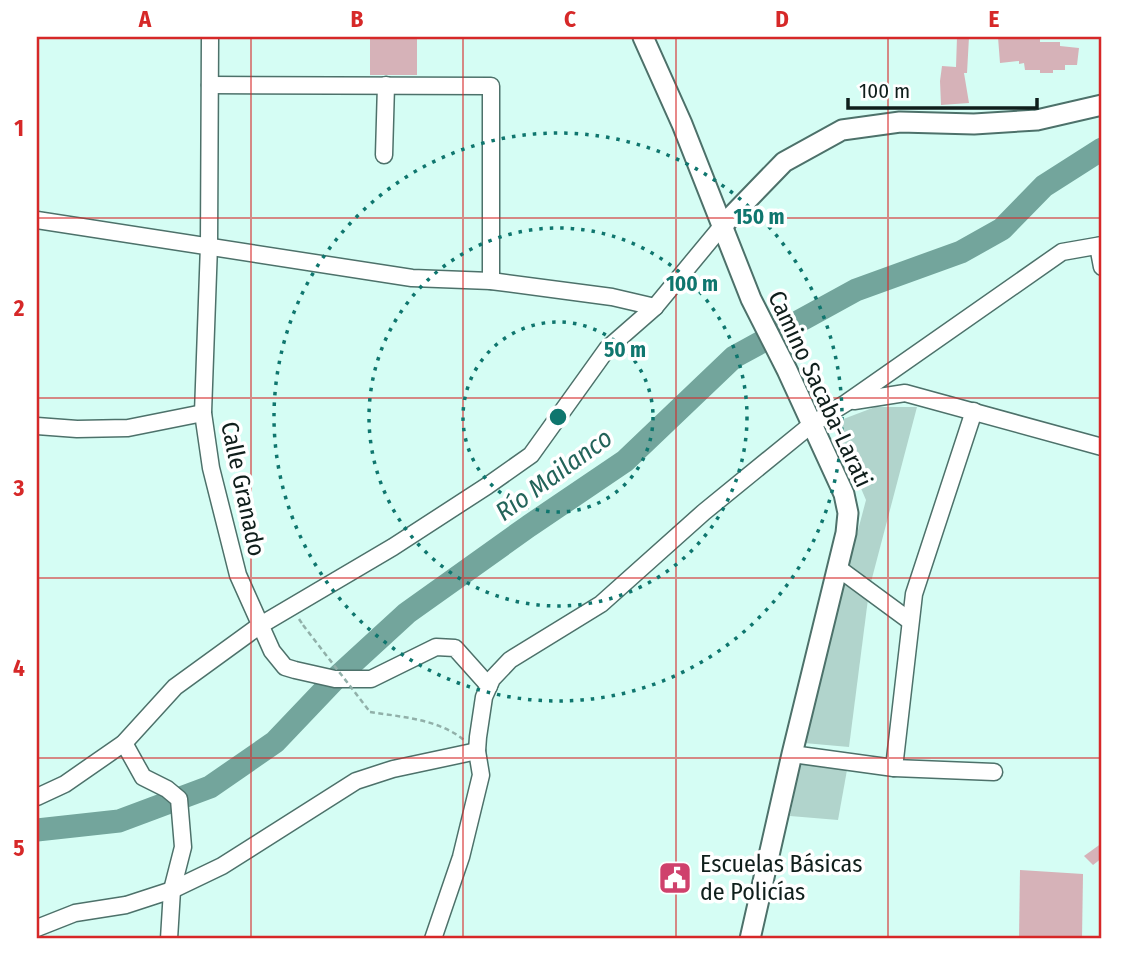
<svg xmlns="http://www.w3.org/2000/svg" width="1139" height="976" font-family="'Fira Sans Condensed',sans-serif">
<rect width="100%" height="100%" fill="#d5fdf4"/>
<g fill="#b1d4cc">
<path d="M875,407H917L871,582L848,568L866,500L833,423Z"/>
<path d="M844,584L868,599L849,747L804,743Z"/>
<path d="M800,764L847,770L838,820L790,816Z"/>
</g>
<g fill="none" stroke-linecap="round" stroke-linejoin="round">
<path stroke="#73a59c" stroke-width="23" d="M37,830L119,821L210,787L275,742L335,679L407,613L529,526L625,461L734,357L856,290L961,252L1002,229L1044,186L1102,149"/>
</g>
<g fill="#d6b2b8">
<rect x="370" y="37" width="47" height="38"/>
<path d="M957,37H969L967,73H964L969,103L941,105L940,81L942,66L956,67Z"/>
<path d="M998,37H1040V42H1060V46L1079,48L1077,65H1065V70H1053V73H1040V70H1025L1024,63L1019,64V61L1000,63Z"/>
<path d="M1102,843V858L1093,865L1084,856Z"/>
<path d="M1020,870L1083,874L1082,939H1019Z"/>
</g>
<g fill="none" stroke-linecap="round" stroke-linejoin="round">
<defs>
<g id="minor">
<path d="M210,37L209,245L203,413L211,468L238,575L272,651L285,667L295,670L335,679H371L436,647L455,648L489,686"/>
<path d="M210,85L491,86V281"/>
<path d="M384,155L386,85"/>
<path d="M37,220L412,278L491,281L612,297L655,307"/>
<path d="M1098,246L1102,267"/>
<path d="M854,401L905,393L1102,447"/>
<path d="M37,426L77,429L128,428L203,413"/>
<path d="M838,568L910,621"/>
<path d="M124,743L143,777L167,789L179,799L183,847L172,890L169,939"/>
<path d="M792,754L894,768L994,772"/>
<path d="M894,768L914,594L974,411"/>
<path d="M37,797L65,784L124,743L175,687L259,626L393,547L487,486L531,455L607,349L655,307L722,226"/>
<path d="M37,928L75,913L126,905L172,890L222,866L356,781L393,769L477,751"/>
<path d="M433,939L461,857L481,775L477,751L478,737L484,697L492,679L510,660L601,604L704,512L812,424L846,403L1062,252L1102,245"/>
</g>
<g id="major">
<path d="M643,37L682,124L751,299L787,370L844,494L848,513L846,533L792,754L750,939"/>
<path d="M722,226L784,162L842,130L900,122L974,124L1037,120L1102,105"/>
</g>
</defs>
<use href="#minor" stroke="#4d716a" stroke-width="19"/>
<use href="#major" stroke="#4d716a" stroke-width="23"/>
<g stroke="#91b0a9" stroke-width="2.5" stroke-dasharray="5 3.5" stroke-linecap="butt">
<path d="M299,619L303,625"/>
<path d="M370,712C402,717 438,719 464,740"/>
</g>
<use href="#minor" stroke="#fff" stroke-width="16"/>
<use href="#major" stroke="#fff" stroke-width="19"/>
<path stroke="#91b0a9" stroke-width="2.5" stroke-dasharray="5 3.5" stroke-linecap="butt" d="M303,625L370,712"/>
</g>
<path fill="none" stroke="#d62828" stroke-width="2" stroke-opacity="0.55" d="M251,37V939M463,37V939M676,37V939M888,37V939M37,218H1102M37,398H1102M37,578H1102M37,758H1102"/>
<g fill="none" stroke="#0f766e" stroke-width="3.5" stroke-dasharray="3.5 7">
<circle cx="558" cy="417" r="95"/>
<circle cx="558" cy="417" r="189"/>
<circle cx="558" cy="417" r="284"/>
</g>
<defs>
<symbol id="civic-square" viewBox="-11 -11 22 22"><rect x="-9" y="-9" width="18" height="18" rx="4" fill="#cf416c" stroke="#fff"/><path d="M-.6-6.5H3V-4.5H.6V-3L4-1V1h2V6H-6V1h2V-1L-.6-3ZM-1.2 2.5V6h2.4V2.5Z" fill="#fff"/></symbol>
</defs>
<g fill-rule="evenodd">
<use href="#civic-square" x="656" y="859" width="38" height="38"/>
</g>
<g text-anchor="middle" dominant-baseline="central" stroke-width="7" stroke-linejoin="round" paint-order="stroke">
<g font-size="24" fill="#0f1e1b" stroke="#fff">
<text transform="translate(820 389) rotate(65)">Camino Sacaba-Larati</text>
<text transform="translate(243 489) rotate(78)">Calle Granado</text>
</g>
<g font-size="24" fill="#0f1e1b" stroke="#fff" text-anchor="start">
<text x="700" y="864">Escuelas Básicas<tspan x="700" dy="28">de Policías</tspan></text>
</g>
<g font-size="26" font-style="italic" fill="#23645a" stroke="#fff">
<text transform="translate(554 475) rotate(-36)">Río Mailanco</text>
</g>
</g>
<circle cx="558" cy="417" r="10" fill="#0f766e" stroke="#fff" stroke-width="3.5"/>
<g font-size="21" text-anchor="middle" font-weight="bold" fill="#0f766e" stroke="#fff" stroke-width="7" stroke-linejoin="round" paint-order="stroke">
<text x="759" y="224">150 m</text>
<text x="692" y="291">100 m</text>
<text x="625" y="357">50 m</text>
</g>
<rect width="1139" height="976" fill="none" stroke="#ffffff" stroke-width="77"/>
<path d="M848 98v10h189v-10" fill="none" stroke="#0f1e1b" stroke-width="3.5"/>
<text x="859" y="98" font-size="21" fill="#0f1e1b" stroke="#ffffff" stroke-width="5" paint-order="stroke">100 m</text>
<rect x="38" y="38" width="1062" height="899" fill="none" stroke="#d62828" stroke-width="2.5"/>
<g font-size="23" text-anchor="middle" font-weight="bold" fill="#d62828">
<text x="145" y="27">A</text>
<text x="357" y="27">B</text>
<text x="570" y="27">C</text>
<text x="782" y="27">D</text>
<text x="994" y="27">E</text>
<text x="19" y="136">1</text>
<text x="19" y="316">2</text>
<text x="19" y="496">3</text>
<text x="19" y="676">4</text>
<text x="19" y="856">5</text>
</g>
</svg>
